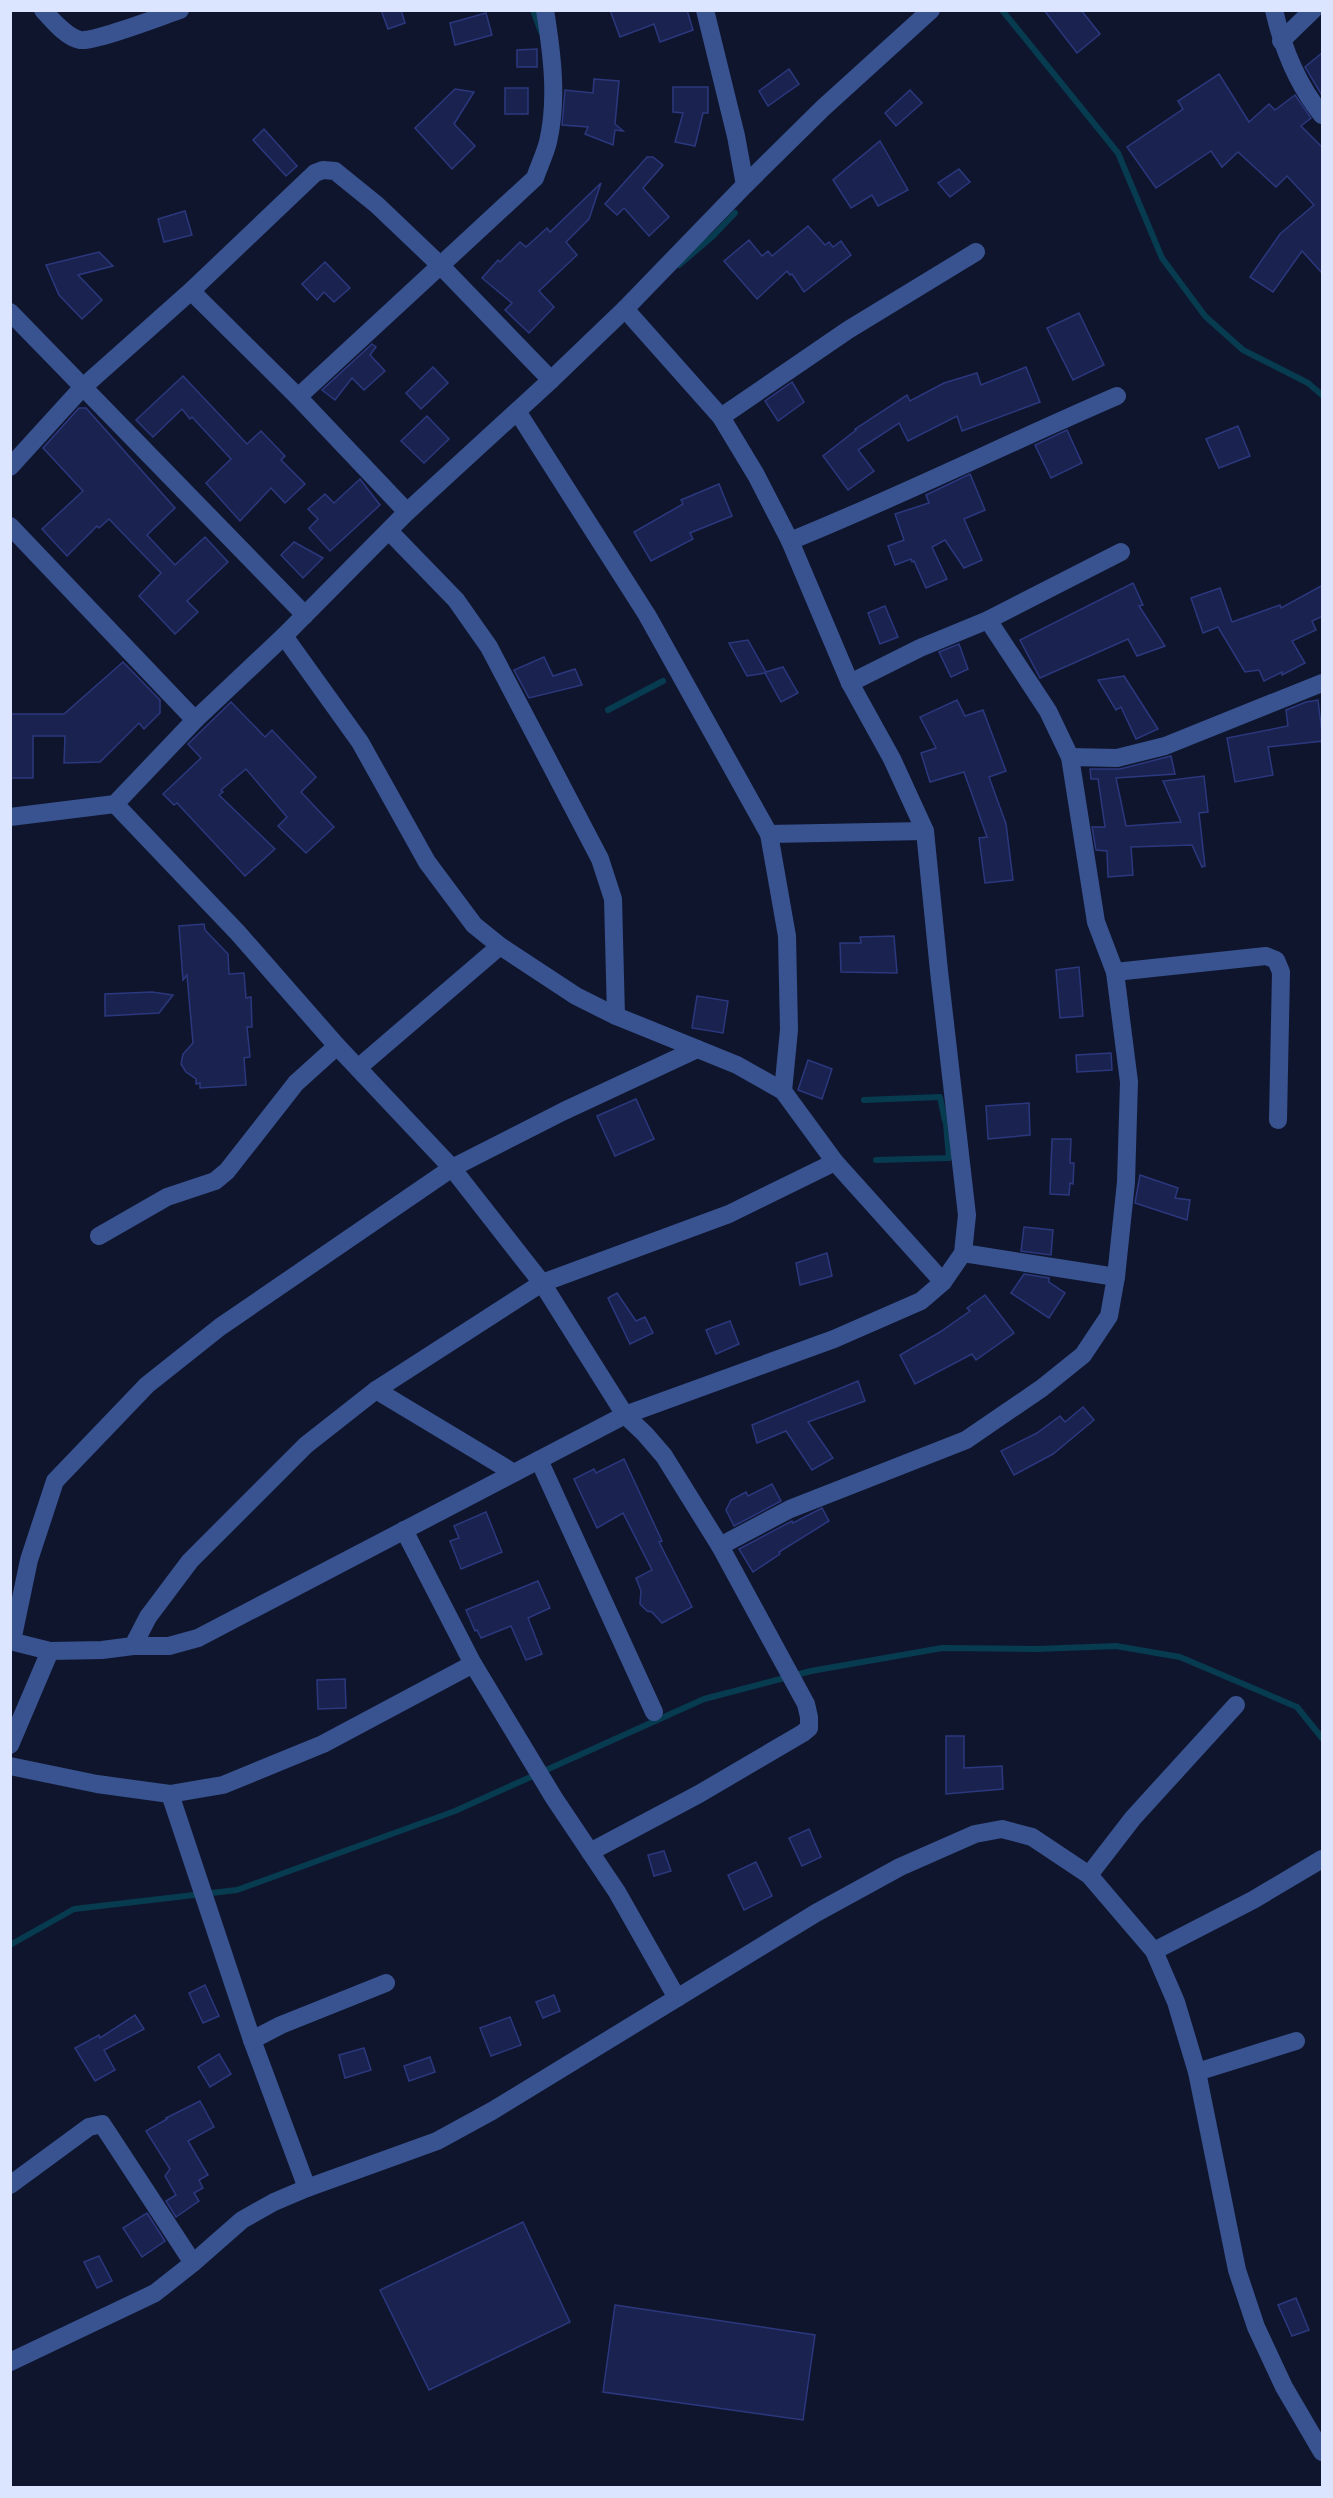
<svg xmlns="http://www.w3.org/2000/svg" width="1333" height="2498" font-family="Arial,sans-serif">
<rect width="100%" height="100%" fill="#10152e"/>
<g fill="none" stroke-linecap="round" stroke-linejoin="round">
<g stroke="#073b4f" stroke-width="6">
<path d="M533,10L541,32"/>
<path d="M1002,10L1118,153L1162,258L1205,316L1243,350L1308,383L1322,395"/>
<path d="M679,265L713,236L735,213"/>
<path d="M608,710L663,681"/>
<path d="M864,1100L940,1097L945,1121"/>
<path d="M876,1160L949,1158L946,1124"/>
<path d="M10,1945L74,1909L237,1890L455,1811L704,1699L811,1671L942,1648L1036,1649L1116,1646L1180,1657L1297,1707L1322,1738"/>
</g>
</g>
<g fill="#1a2250" stroke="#2b387e" stroke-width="1.5">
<path d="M381,10H401L405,23L388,29Z"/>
<path d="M610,10H687L693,30L660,42L654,24L620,37Z"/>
<path d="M1044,10H1081L1100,34L1077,53Z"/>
<path d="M486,13L492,35L455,45L450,23Z"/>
<path d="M537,49V67H517V50Z"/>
<path d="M1323,52V97L1305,67Z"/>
<path d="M789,69L799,84L768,106L759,91Z"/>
<path d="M1219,74L1249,122L1269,104L1275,110L1295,95L1311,118L1301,126L1323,148V274L1302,251L1273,292L1250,277L1280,234L1314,205L1287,176L1276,187L1238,152L1222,167L1211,151L1156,188L1127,147L1183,109L1178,101Z"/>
<path d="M594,79L619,81L615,124L623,131L615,130L613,145L585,134L588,127L562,125L565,90L593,93Z"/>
<path d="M673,87H708V113H703L695,146L675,142L683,113L673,112Z"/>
<rect x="505" y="88" width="23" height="26"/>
<path d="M455,89L474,92L454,124L475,146L452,169L415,128Z"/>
<path d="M910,90L922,103L896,126L885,113Z"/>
<path d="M264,129L297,166L286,176L253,140Z"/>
<path d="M880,141L908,190L878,206L872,195L851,208L833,180Z"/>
<path d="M647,157H653L663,165L643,188L669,217L649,236L624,208L617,215L605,204Z"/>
<path d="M959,169L970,182L950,197L938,183Z"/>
<path d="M601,183L589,219L566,242L577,255L539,291L554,307L529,333L505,310L512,303L482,278L498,260L500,262L520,242L526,247L547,228L550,232Z"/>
<path d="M185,211L192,235L164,242L158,219Z"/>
<path d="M808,226L825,245L829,242L833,247L841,241L851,255L804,292L792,274L790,275L787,271L757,299L724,261L749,240L762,256L768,251L772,256Z"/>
<path d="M99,252L113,266L78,275L102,300L82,319L59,295L46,265Z"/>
<path d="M325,262L350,288L334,302L324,292L317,300L302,284Z"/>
<path d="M1079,313L1104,365L1073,380L1047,328Z"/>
<path d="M372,344L376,347L370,355L385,371L364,390L352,378L335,400L322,390Z"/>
<path d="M433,367L448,383L421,409L406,393Z"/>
<path d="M1026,367L1040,402L962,431L957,416L908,441L899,423L858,450L874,471L848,490L823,456L856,430L855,429L907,395L910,401L944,383L977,373L981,385Z"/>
<path d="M183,376L247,444L261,431L285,456L281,460L305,484L285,503L271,488L240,521L206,483L231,459L192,417L190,419L182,409L153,437L136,420Z"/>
<path d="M792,382L804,402L778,421L765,401Z"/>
<path d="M79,408H86L175,508L147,535L175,565L205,537L228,562L187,601L198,612L175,634L139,596L161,573L109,519L99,528L97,526L67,556L42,529L83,491L43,448Z"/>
<path d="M427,416L449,439L424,463L401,441Z"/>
<path d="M1238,426L1250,456L1219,468L1206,439Z"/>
<path d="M1067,430L1082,463L1051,478L1035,445Z"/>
<path d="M970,474L985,510L964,519L982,560L964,568L945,540L932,547L947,579L926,588L914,561L912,562L911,559L895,565L888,546L904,540L895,514L929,503L926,495Z"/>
<path d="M360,479L380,505L330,551L309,528L318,519L308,509L325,494L334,503Z"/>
<path d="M719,484L732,516L690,533L693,539L651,561L634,532L683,504L681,500Z"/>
<path d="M294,542L323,558L303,578L281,555Z"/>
<path d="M1133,583L1143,605L1139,606L1165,646L1137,656L1128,639L1040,678L1020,640Z"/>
<path d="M1323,585V616L1312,621L1316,630L1292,641L1305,663L1282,675V672L1264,681L1259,670L1245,672L1218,627L1203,633L1191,598L1220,588L1232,622L1280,605L1281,608Z"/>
<path d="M885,606L898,637L880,644L868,613Z"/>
<path d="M748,640L766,672L783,667L798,693L781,702L765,673L747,676L729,643Z"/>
<path d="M959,644L968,669L951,677L939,652Z"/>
<path d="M544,657L553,676L575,669L582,685L529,698L514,670Z"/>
<path d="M123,662L160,700V713L144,729L139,723L100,762L64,763L65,736H33V778H10V714H64Z"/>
<path d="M1124,676L1158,729L1136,739L1121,707L1116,710L1098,680Z"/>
<path d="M957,700L965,716L983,710L1006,771L989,777L1006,824L1013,880L985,883L979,838L987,837L964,772L930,782L921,753L936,748L920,717Z"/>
<path d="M1318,700L1323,741L1268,747L1273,775L1235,782L1227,738L1288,726L1286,710L1306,702Z"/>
<path d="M231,702L265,737L272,730L316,777L301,792L334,827L306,853L278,826L287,817L246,769L221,790L223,792L219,795L275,849L245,876L177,803L174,805L163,794L201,758L188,744Z"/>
<path d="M1171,756L1175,774L1116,778L1126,826L1181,822L1163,781L1204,776L1208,812L1199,813L1205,866L1202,867L1192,845L1131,847L1133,875L1108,877L1107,851L1096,850L1092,827H1105L1098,779H1091L1090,769H1120Z"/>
<path d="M204,924L205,930L228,954L229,974L244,973L246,998L251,997L252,1027H247L250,1057L244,1058L246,1085L200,1088V1083L196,1084V1079L186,1072L181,1064L183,1054L193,1043L187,975L183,980L179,926Z"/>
<path d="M894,936L897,973L841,972L840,943H861L860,937Z"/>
<path d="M1079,967L1083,1016L1060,1018L1056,970Z"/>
<path d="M152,992L173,995L159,1013L105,1016V994Z"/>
<path d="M697,996L728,1001L723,1033L692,1028Z"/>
<path d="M1111,1053L1112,1070L1077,1072L1076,1055Z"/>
<path d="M808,1060L832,1069L822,1099L798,1090Z"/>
<path d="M636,1099L654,1139L615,1156L597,1116Z"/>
<path d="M1029,1103L1030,1135L988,1139L986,1106Z"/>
<path d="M1052,1139H1071L1070,1163H1074L1073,1184L1070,1183L1069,1195L1050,1194Z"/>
<path d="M1140,1175L1178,1188L1175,1198L1190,1200L1187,1220L1135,1203Z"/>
<path d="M1024,1227L1053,1230L1051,1255L1021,1251Z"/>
<path d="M827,1253L832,1276L800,1285L796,1263Z"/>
<path d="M1024,1274L1049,1278V1282L1065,1293L1049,1318L1011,1293Z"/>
<path d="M617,1293L636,1321L645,1317L653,1333L630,1344L608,1298Z"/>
<path d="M985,1295L1014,1333L976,1360L972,1354L915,1384L900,1355L940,1332L970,1311L967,1308Z"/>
<path d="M730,1321L739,1344L716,1354L706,1330Z"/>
<path d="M858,1381L865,1401L808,1422L833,1458L812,1470L786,1431L757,1443L752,1425Z"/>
<path d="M1083,1407L1094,1420L1053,1454L1014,1475L1001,1451L1037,1433L1060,1416L1065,1422Z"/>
<path d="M624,1459L662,1541L659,1542L692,1607L662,1623L652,1612L647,1611L640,1604L641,1591L636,1578L652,1570L623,1513L597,1528L574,1479L594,1469L596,1473Z"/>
<path d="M772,1484L781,1501L734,1526L726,1510L731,1500L746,1492L748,1496Z"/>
<path d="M822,1508L829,1521L779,1552L780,1554L753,1572L739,1549L792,1521L793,1523Z"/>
<path d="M486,1512L502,1552L461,1569L450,1541L459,1538L454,1526Z"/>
<path d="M538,1581L550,1608L528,1618L542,1654L526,1660L511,1626L481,1638L477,1630L475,1631L466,1610Z"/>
<path d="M345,1679L346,1708L318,1709L317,1680Z"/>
<path d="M946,1736H964V1768L1002,1766L1003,1789L946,1794Z"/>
<path d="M809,1829L821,1857L802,1866L789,1838Z"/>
<path d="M664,1851L671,1871L654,1876L648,1855Z"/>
<path d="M756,1862L772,1896L744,1910L728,1875Z"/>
<path d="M205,1985L219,2016L203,2023L189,1993Z"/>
<path d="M554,1995L560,2011L543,2018L536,2002Z"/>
<path d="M135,2015L144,2029L104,2050L115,2070L95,2081L75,2048L99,2035L100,2038Z"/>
<path d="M510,2017L521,2045L491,2056L480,2028Z"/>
<path d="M364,2048L371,2070L345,2078L339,2055Z"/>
<path d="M219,2054L231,2074L210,2087L198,2067Z"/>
<path d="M430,2057L435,2072L409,2081L404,2066Z"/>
<path d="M200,2101L214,2127L188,2141L208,2175L199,2180L203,2188L194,2193L199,2201L176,2217L166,2201L176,2195L165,2176L170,2169L146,2131L167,2119L166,2118Z"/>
<path d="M147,2213L165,2241L142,2257L123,2228Z"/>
<path d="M523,2222L570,2322L429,2390L380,2290Z"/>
<path d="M99,2256L112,2281L97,2288L84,2262Z"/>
<path d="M1296,2298L1309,2330L1292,2336L1278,2305Z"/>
<path d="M615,2305L815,2335L803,2420L603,2392Z"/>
</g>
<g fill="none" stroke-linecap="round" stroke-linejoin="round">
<g stroke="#385390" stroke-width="18">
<path d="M43,10C52,20 66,37 80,40C95,42 162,16 180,10"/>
<path d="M705,10L736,136L745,185"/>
<path d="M1274,10C1283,50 1297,84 1322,115"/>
<path d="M1281,41L1313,10"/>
<path d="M191,291L298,397L407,512"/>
<path d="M10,312L305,615"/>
<path d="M298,397L535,178C539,166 545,154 548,142C558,99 552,54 545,10"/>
<path d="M517,411L647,615L769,834L787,936L789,1030L783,1091"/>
<path d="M721,417L848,330L976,252"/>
<path d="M10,467L82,388L191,291L315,173L323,170L335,171L377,205L440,265L551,380"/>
<path d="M10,526L195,720"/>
<path d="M390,532L456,600L489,647L600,859L613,899L616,1016"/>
<path d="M790,541C901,496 1008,443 1117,396"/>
<path d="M284,636L360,742L427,862L474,925L500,946L576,996L616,1016L737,1065L783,1091L835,1162L943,1282"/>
<path d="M850,683L920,648L988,620L1121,552"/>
<path d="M1070,757L1117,758L1165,746L1322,683"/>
<path d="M115,804L238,933L337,1046L452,1168L542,1283L625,1415L645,1434L664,1456L720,1546L806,1704L809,1717V1728L803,1733L699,1794L590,1852"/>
<path d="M10,817L115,804L195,720L284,636L407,512L551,380L625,309L745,185L823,108L931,10"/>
<path d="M769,834L925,831"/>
<path d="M1115,972L1266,956L1276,960L1281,972L1278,1120"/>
<path d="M359,1067L500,946"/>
<path d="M99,1236L167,1197L215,1181L227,1171L296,1083L337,1046"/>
<path d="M963,1253L1116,1277"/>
<path d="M376,1390L514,1473"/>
<path d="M539,1460L654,1712"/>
<path d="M404,1530L473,1664L554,1798L617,1892L677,1998"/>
<path d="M720,1546L790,1509L966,1440L1042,1388L1083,1355L1109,1316L1116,1277L1126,1182L1129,1082L1115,972L1096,922L1070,757L1048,711L988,620"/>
<path d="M10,1641L50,1651L102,1650L133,1646L148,1617L190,1561L306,1445L376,1390L542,1283L729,1214L835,1162"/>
<path d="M12,1641L29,1560L55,1481L147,1385L220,1327L452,1168L564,1111L697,1049"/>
<path d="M133,1646H169L198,1638L625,1415L834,1339L921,1301L943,1282L963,1253L967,1215L939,971L925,831L892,759L850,683L790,541L756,475L721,417L625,309"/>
<path d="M10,1745L50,1651"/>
<path d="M10,1766L97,1784L170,1794L223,1785L323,1744L473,1664"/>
<path d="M170,1794L252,2040L307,2188"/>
<path d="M1089,1875L1133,1818L1236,1705"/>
<path d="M1154,1951L1253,1900L1322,1859"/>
<path d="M252,2040L281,2025L386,1983"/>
<path d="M1197,2072L1296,2041"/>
<path d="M10,2185L89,2127L102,2124L193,2263"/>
<path d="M10,2362L155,2293L193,2263L242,2220L274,2202L307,2188L437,2141L492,2111L816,1913L900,1867L975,1834L1002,1829L1032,1837L1089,1875L1154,1951L1176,2002L1197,2072L1237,2270L1256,2327L1284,2387L1322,2452"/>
</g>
</g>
<rect width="1333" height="2498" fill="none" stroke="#dce5ff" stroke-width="24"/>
</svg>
